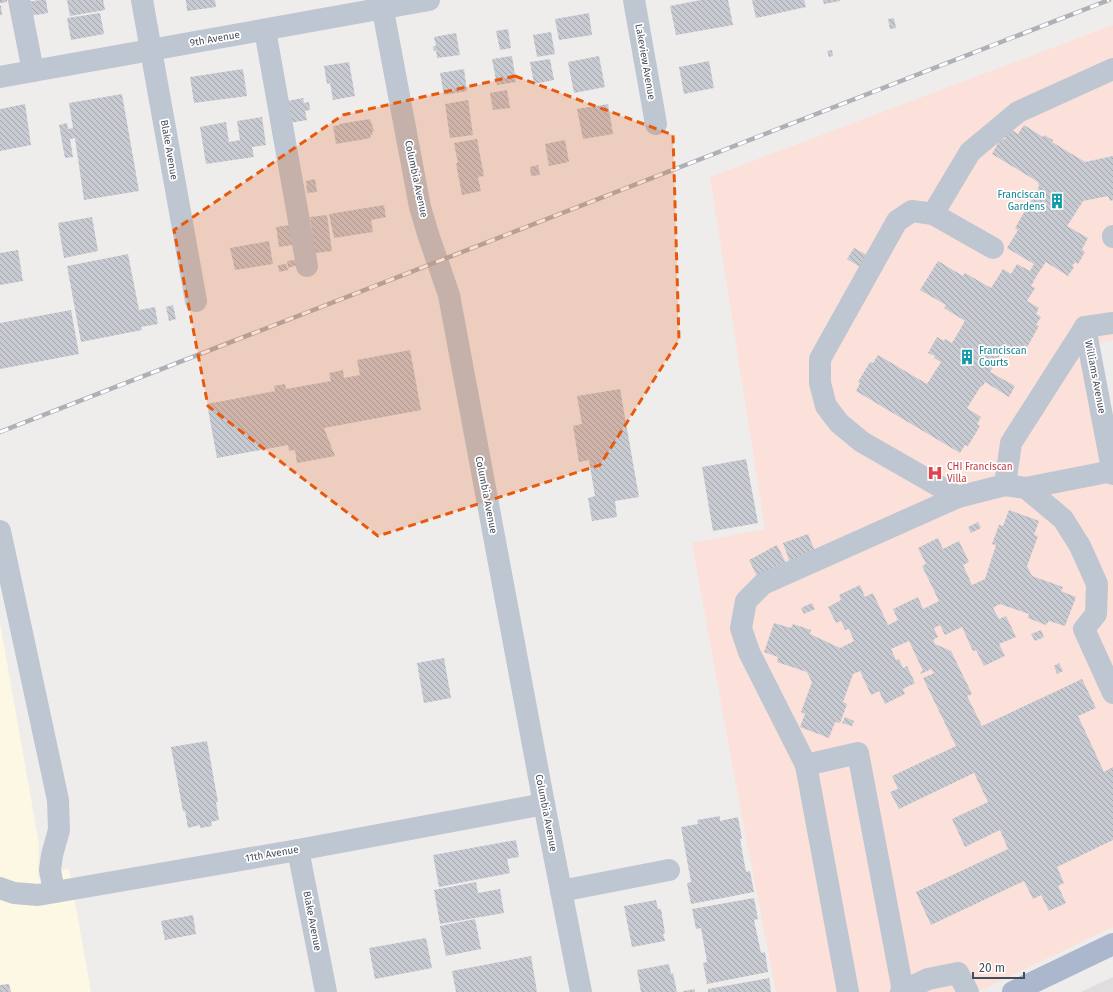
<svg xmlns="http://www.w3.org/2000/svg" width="1113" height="992" font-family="'Fira Sans',sans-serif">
<defs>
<pattern id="building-back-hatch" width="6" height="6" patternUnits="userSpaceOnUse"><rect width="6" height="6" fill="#c8cad2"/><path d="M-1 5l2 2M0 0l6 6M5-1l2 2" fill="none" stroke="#a4a6ad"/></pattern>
</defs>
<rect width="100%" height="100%" fill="#efecec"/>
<path fill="#fcf8e3" d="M0,623L39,844L38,878L69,868L91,992H0Z"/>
<path fill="#e0ddde" d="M1113,977V992H1081Z"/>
<path fill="#fbe1d9" d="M1113,25V340L1099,343L1113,416V927L977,992H776L738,796L692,543L765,529L710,177Z"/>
<g fill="url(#building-back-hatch)">
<path d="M0,0H7V2L0,3Z"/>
<path d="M40,0H46L48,13L29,16L27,2Z"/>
<path d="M67,0H103L105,10L70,16Z"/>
<path d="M186,0H215L216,7L187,11Z"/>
<path d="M701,0H728L733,25L676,35L670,6Z"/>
<path d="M752,0H804L806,7L756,18Z"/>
<path d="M823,0H840V1L824,4Z"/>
<path d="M1,5L2,15H0V6Z"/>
<path d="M100,13L104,34L71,40L67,18Z"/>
<path d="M589,13L592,35L559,40L555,19Z"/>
<path d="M894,18L896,28L890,29L888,19Z"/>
<path d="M508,29L511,48L500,50L496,31Z"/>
<path d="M551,32L555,54L537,57L533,35Z"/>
<path d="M456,33L460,55L437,58L436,50L434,51L433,46H436L434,37Z"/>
<path d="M832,50L833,56L829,57L827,51Z"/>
<path d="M512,56L516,82L497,85L492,59Z"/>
<path d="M599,56L605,87L574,93L568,62Z"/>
<path d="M550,59L554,80L534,84L530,62Z"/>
<path d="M709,61L714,88L684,94L679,67Z"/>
<path d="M349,62L355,96L333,100L330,83L327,84L324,66Z"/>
<path d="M243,69L247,96L194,103L190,77Z"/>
<path d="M464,69L467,91L444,95L440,73Z"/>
<path d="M507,90L510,108L493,110L490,93Z"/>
<path d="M122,94L139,191L84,200L75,138L70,139L73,157L65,158L59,125L67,123L68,129L73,128L69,103Z"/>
<path d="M303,98L304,103L309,102L310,110L305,111L307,120L290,123L287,101Z"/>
<path d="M468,100L473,135L450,138L445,104Z"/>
<path d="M25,104L31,145L0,151V109Z"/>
<path d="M608,104L613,134L583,139L577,109Z"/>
<path d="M262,117L266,145L252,147L254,157L206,164L200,127L226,122L229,142L240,140L237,121Z"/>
<path d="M370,119L374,131L372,132L373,135H370L371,138L336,144L333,126L339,125V124Z"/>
<path d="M1024,125L1043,137L1044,135L1053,140L1052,142L1085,162L1113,156V200L1110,201L1108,196L1083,201L1073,217L1067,226L1088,238L1082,249L1085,252L1078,264L1075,262L1072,266L1074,267L1068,276L1046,262L1037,275L1031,286L1035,288L1027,301L1039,308L1036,314L1041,317L1036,325L1039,326L1027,347L1024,345L1019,354L1005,346L990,372L1015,386L1009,397L985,382L983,386H981L967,408L981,417L977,424L980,426L968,446L965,445L960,453L856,391L860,383L858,382L870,362L873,363L878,355L927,384L941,362L934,358L935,356L928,353L937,337L944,341L945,339L952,343L965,321L944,308L946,305L920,290L938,261L963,276L965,273L991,288L1003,269L1011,274L1017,264L1030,271L1034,264L1007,248L1018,230L1015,228L1039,187L1038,182L992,154L1001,138L1004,140L1010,129L1018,134Z"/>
<path d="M477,139L484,176L478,177L481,191L462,195L456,163H458L454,143Z"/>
<path d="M565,140L569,162L549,166L545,144Z"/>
<path d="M538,165L540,175L531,176L530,167Z"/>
<path d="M315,179L317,192L307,193L306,181Z"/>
<path d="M384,205L386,217L371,220L373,232L334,238L329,214Z"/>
<path d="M327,215L332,251L315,253L310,217Z"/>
<path d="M92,217L98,251L64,258L58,223Z"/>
<path d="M296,224L299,244L279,247L276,227Z"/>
<path d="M269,241L273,264L235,270L230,248Z"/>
<path d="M854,248L867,255L860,267L847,259Z"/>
<path d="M18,250L23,281L0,285V253Z"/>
<path d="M128,254L139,310L155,307L158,324L141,327L142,330L81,342L67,266Z"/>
<path d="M300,259L301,264L288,268L287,261Z"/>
<path d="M286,264L288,270L279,272L278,265Z"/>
<path d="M173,305L176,319L169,321L166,307Z"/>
<path d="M71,310L79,354L0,369V323Z"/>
<path d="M410,350L421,410L324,428L335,456L297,463L295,450L289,451L288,445L217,458L207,404L275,391L274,386L285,384L286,389L331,381L329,373L343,370L344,378L360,375L357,360Z"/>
<path d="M620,389L639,497L615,501L617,517L592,521L588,498L595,496L589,460L579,462L573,426L582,424L577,396Z"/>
<path d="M746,459L758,523L713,531L702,467Z"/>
<path d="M1009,510L1039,521L1034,535L1038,536L1027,566L1032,576L1063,587L1061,591L1076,597L1065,626L1049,621L1046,625L1028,618L1029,614L1000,604L993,608L999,619L1006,616L1016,637L999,644L1005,656L984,666L976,650L973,651L962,627L945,635L940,625L934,628L938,637L933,640L935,644L951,651L972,694L967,696L982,726L1082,679L1096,708L1078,716L1104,772L1113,767V840L1057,867L1064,883L1058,886L1066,903L1049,911L1041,895L1033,899L1024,881L931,925L916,892L1008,849L1000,830L965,847L952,819L988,802L974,773L899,809L890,792L898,789L892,776L956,746L923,678L934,673L931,669L921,674L920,672L923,671L909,641L891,649L896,660L899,659L903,668L907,666L915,683L903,689L905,694L885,704L879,691L871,695L860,671L853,674L843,702L847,704L840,723L835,722L829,738L800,727L805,714L801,712L812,682L807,672L777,662L778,657L764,652L774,623L791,628L793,624L811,630L810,634L840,648L854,641L849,629L845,630L841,621L836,623L828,607L841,600L839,595L860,585L865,597L873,593L888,625L898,620L893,609L918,597L923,609L939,601L922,566L926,564L918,548L938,538L943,549L959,541L969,562L963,565L972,585L985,579L996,545L992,544L999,525L1003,526Z"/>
<path d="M978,522L981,528L971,533L968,527Z"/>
<path d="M808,534L816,554L790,563L783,543Z"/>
<path d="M777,545L787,565L759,580L749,560Z"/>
<path d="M812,603L815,609L804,614L801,608Z"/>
<path d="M1041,630L1044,637L1035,641L1031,634Z"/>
<path d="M444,658L451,698L424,703L417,663Z"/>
<path d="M1059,663L1063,671L1057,674L1054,666Z"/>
<path d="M845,717L854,721L852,726L842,723Z"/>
<path d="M207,741L218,802H216L219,820L211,822L212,826L200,828V825L188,828L185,811H183L171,747Z"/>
<path d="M720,816V821L738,817L742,839H740L746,872L750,871L754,892L691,904L687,883L691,882L681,827L698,824L697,820Z"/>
<path d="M516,840L519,857L507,859L510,873L439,887L433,855Z"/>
<path d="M476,882L478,893L500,889L504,913L440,924L434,890Z"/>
<path d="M754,898L758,919L754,920L761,953L765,952L768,972L707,984L703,963L707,962L701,928L696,929L692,909Z"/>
<path d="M656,900L658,909H661L665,933L663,934L665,941L632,947L624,906Z"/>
<path d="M193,915L196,934L165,940L161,921Z"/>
<path d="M475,919L481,949L446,956L440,926Z"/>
<path d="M426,938L432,968L375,979L369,948Z"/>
<path d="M531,956L537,992H456L452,971Z"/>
<path d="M669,964L671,974L673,973L677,992H641L637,970Z"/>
<path d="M769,978L771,992H708V989Z"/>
<path d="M9,984L11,992H0V985Z"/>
<path d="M695,989V992H683V991Z"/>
</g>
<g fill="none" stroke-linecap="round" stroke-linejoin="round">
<g stroke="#bec6d2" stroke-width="22">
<path d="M19,0L33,71"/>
<path d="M142,0L196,301"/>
<path d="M381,0L420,207L428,234L449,295L544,804L581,992"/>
<path d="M634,0L656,124"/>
<path d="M265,30L307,266"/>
<path d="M0,77L429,0"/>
<path d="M933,214L970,152L1018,112L1113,69"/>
<path d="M1113,236V237"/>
<path d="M1085,327L1113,474"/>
<path d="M1005,485L1011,443L1085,327L1113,323"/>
<path d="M1026,488L1063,519L1080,546L1097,584L1096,614L1084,629L1113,693"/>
<path d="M958,497L862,442L839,423L826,406L820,383V359L897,221L912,211L933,214L993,248"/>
<path d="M0,531L58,800L59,830L52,855L50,870L54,892"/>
<path d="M806,765L848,992"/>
<path d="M298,850L326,992"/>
<path d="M0,888L14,893L38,895L298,850L544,804"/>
<path d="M561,891L669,870"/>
<path d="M903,991L858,753L806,765L749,652L741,628L746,601L763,584L958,497L1005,485L1026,488L1112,471"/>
<path d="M901,992L928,979L958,973L968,992"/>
</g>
<path stroke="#aab7cd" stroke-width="22" d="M1013,992L1113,944"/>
<defs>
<path id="rail" d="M0,432L1109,0"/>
</defs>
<use href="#rail" stroke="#aeb0b7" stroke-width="4.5"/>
<use href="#rail" stroke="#fff" stroke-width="3" stroke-dasharray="9" stroke-linecap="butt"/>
</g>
<path fill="#e8590c" fill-opacity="0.2" stroke="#e8590c" stroke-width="3" stroke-dasharray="8 5" stroke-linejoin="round" d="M515,76L673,135L679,340L600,465L378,536L208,406L174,230L343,115Z"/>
<defs>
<symbol id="building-bare" viewBox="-9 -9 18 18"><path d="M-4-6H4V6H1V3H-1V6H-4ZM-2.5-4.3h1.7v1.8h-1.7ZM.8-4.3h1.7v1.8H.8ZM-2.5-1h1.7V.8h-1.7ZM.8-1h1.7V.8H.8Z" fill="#0f9aa8" stroke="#fff" stroke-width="2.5" paint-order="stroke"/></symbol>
<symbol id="hospital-bare" viewBox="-9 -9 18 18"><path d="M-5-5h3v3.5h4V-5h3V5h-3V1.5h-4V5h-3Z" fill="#e0444e" stroke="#fff" stroke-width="2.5" paint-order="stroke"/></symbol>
</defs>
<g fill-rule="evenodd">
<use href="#building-bare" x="1046" y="190" width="22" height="22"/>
<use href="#building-bare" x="956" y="346" width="22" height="22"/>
<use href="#hospital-bare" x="924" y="462" width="22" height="22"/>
</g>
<g text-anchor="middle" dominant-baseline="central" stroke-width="3.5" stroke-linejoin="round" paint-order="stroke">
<g font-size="10" fill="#444c5a" stroke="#fff">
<text transform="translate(215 39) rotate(-10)">9th Avenue</text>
<text transform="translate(645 62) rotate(80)">Lakeview Avenue</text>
<text transform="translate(169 150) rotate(80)">Blake Avenue</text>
<text transform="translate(416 179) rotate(78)">Columbia Avenue</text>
<text transform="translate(1095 377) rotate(79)">Williams Avenue</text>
<text transform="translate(486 495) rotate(79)">Columbia Avenue</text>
<text transform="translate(546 813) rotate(79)">Columbia Avenue</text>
<text transform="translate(272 854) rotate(-10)">11th Avenue</text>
<text transform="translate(312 921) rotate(79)">Blake Avenue</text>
</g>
<g font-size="10" fill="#0d838f" stroke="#fff" text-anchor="end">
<text x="1045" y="195">Franciscan<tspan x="1045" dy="12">Gardens</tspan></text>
<text x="979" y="351" text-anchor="start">Franciscan<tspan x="979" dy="12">Courts</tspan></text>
</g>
<g font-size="10" fill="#be3a42" stroke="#fff" text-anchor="start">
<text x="947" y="467">CHI Franciscan<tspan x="947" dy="12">Villa</tspan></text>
</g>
</g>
<path d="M973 972v6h51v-6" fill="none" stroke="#444c5a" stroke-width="2"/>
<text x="979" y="972" font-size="12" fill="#444c5a" stroke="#ffffff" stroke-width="3" paint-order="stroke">20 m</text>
</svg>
